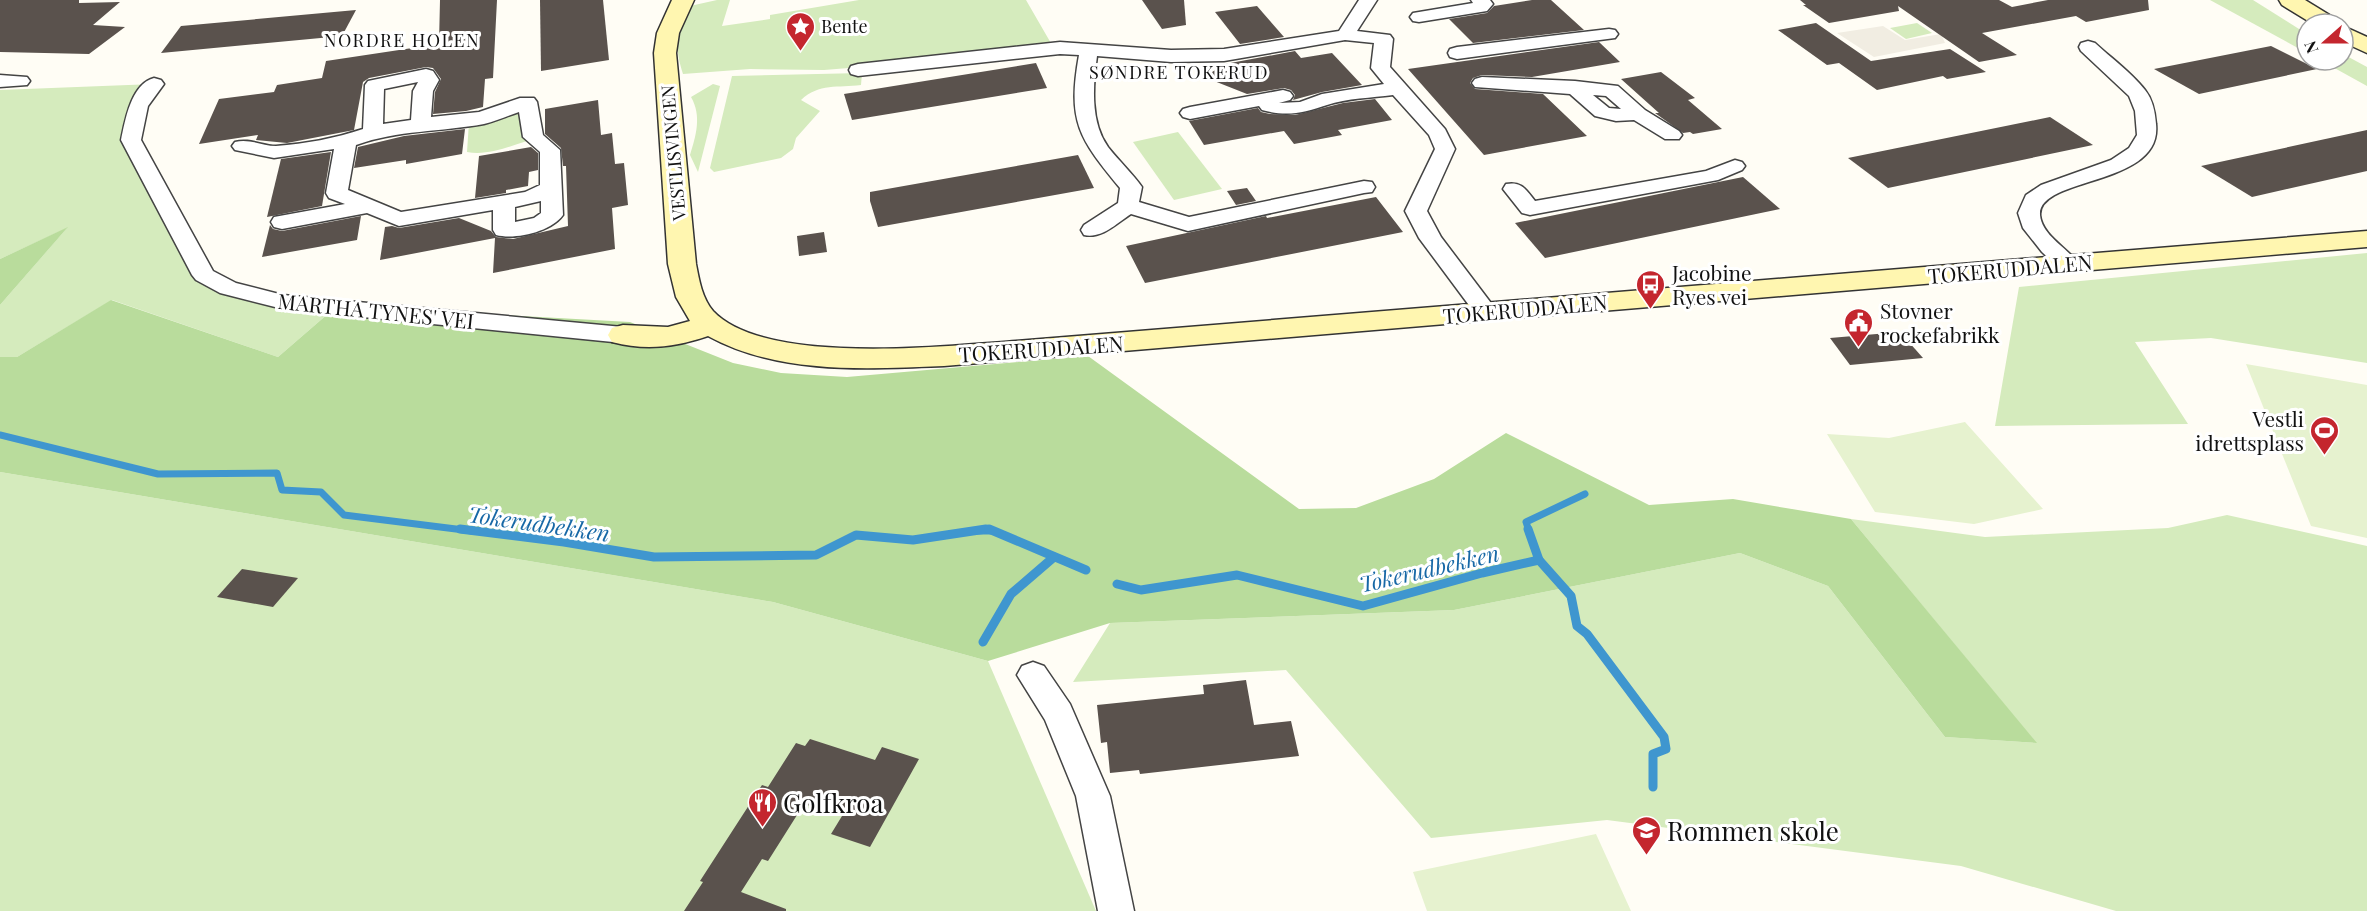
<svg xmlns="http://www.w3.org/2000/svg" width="2367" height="911" font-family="'Playfair Display',serif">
<rect width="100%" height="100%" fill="#fffdf5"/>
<g fill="#d5ebbd">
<path d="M717,0H730L722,26L770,19V15L859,0H1026L1052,45L898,64L824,70L750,69L683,74C673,42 678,36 690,6Z"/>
<path d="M2210,0H2253L2307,34V53Z"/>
<path d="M1917,23L1932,33L1906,39L1890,28Z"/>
<path d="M2343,54L2367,67V86L2320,60H2343Z"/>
<path d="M862,73L861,85C838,88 819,83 801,100L820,111L796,138L793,149L781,158L714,172L710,168L732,76Z"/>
<path d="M154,84L131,140L204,275L228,288L337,306L278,357L112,300L17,357H0V305L67,228L0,259V90Z"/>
<path d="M713,84L720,86L698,172L690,155C696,136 702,116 691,97Z"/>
<path d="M521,110L526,113L527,141C508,147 487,156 467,152L469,122Z"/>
<path d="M1178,132L1222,189L1174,200L1133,142Z"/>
<path d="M2367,253V363L2211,338L2135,342L2188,424L1995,426L2019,287Z"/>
<path d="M0,472L773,602L988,661L1096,911H0Z"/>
<path d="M2227,515L2367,546V911H2116L1961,866L1607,820L1431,838L1286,670L1073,682L1110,623L1454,610L1740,553L1828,586L1945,737L2036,743L1851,519L1985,537L2168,528Z"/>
</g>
<g fill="#b9dc9c">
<path d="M68,227L0,305V259Z"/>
<path d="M111,300L278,357L337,306L630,322L733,363L781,373L847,377L1088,356L1299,509L1356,508L1434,479L1506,433L1649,505L1733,499L1851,519L2037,743L1945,737L1828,586L1740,553L1454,610L1110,623L988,661L773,602L0,472V357H17Z"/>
</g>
<g fill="#e6f2cf">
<path d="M2246,364L2367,385V538L2311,526Z"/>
<path d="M1965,422L2043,509L1974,524L1875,512L1827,434L1889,438Z"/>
<path d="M1596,834L1631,911H1427L1413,872Z"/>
</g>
<path fill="#f1ede2" d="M1883,26L1905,40L1941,34L1945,43L1874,57L1837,33Z"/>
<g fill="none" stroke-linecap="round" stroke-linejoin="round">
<g stroke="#3f96cf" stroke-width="7">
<path d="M0,435L158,474L277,473L282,490L321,492L344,515L472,531"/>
<path d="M976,531H992"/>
<path d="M1529,531L1526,522L1585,494"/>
</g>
<g stroke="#3f96cf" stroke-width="9">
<path d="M460,529L564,542L654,557L816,555L856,535L913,540L986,529"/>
<path d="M989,529L1086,570"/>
<path d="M1539,560L1571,596L1577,626L1587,634L1664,737L1666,749L1653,754V787"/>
<path d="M1117,584L1141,590L1237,575L1363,606L1482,573L1539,560L1528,529"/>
<path d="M983,642L1011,594L1054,557"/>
</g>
</g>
<g fill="#5a524d">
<path d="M0,0H79V3L120,2L93,25L125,27L89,54L0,52Z"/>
<path d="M440,0H497L493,78L485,79L483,107L466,111L433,114L435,92L441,79L433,68L426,67L369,78L363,82L354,130L287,143L256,140L258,135L199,144L219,99L274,92L277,85L322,78L326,61L439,44Z"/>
<path d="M540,0H603L609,60L541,71Z"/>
<path d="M1142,0H1184L1186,25L1162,29Z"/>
<path d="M1532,0H1551L1584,30L1473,43L1449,19L1487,13L1494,6Z"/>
<path d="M1800,0H1999L2012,7L2048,0H2148L2149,10L2086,22L2076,16L1982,33L2017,55L1979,62L1898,6L1899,11L1829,23L1803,5H1806Z"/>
<path d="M1257,6L1284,37L1240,44L1215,12Z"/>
<path d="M356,10L342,36L161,53L181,26Z"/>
<path d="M1816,23L1871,61L1950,49L1986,72L1947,79L1943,76L1877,90L1839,63L1827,65L1778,30Z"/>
<path d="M1599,42L1620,62L1532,77L1482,75L1473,78L1470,83L1475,89L1543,94L1587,136L1484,155L1408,69Z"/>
<path d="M2271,46L2317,69L2199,94L2154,69Z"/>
<path d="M1295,51L1301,58L1332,53L1362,85L1322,92L1293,100L1295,95L1291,90L1284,88L1247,94L1204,77L1225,64Z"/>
<path d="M1036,63L1047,88L852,120L844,94Z"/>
<path d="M1661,72L1695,98L1688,100L1722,129L1693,134L1690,132L1683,133L1655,113H1659L1621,79Z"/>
<path d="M1375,99L1392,120L1338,130L1342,135L1294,144L1284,131L1204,145L1189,121L1258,108L1261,112L1270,114L1295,115L1343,103Z"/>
<path d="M598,100L601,135L612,133L615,164L624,163L628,205L612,208L615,249L493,273L495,238L380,260L385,227L392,226L399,228L459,218L491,231L496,237L513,239L568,226L566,166H563L561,148L545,134V109Z"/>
<path d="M2050,117L2093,145L1888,188L1848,158Z"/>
<path d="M465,129L462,154L406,164V160L354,168L358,147L404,136Z"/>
<path d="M2367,130V171L2252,197L2201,166Z"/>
<path d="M531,147L538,153V170L529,172L528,186L506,190V193L475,198L479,156Z"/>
<path d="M331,152L322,206L267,217L281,159Z"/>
<path d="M1078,155L1094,188L878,227L870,201V192Z"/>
<path d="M1743,177L1780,209L1545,258L1515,223Z"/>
<path d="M1247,188L1256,201L1236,205L1227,191Z"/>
<path d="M1376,197L1403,232L1145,283L1126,246L1266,216L1267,218Z"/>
<path d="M361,216L357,240L262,257L270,225L273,229L282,231Z"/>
<path d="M824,232L827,252L799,256L797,236Z"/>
<path d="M1900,332L1923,358L1850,365L1830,338Z"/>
<path d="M242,569L298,578L273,607L217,597Z"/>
<path d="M1246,680L1254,725L1291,721L1299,756L1140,774L1139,770L1110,773L1107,742L1101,743L1097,705L1204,694L1203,685Z"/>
<path d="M810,739L875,760L882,747L919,759L870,847L831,834L842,816L804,804L768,861L762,859L741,892L786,909V911H684L703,882L700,881L762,785L768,787L796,743L805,746Z"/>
</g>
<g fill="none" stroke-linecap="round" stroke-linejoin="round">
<defs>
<g id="street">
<path d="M1359,0H1377L1357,31L1390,35L1393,39L1390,67L1445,129L1455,149L1427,211L1441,237L1497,311L1493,316L1485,319L1477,316L1419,238L1405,211L1435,149L1429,135L1393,95C1372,98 1347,98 1327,105C1303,113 1287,117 1262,110L1259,106L1190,119L1183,117L1180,113L1183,109L1190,107L1283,90L1290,92L1293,96L1290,100L1279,103L1300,102L1322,94L1384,84L1371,68L1374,43L1345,40L1224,61L1171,62L1097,56C1093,85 1090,122 1108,147C1119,161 1132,173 1142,187L1139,202L1189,217L1364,181L1372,182L1375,187L1372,192L1364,193L1188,231L1131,214C1117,223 1102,239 1084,235L1081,230L1084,225L1118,203L1120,188C1079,138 1067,122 1079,55L1060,54L858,76L851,74L849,70L851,66L858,64L1060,42L1171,50L1224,49L1339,31Z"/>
<path d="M1471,0H1490L1493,4L1487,11L1419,22L1413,21L1410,17L1413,13L1473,3Z"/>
<path d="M1609,29L1615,30L1618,34L1615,38L1457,59L1450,57L1448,53L1450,49L1457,47Z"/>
<path d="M2088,41L2095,43C2111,58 2131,72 2145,90C2153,100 2155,112 2156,124C2163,187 2038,176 2040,215C2042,236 2068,248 2079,264L2076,269L2068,271L2060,269L2042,252L2023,228L2018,213L2026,195L2041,185L2111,160L2129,148L2137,135L2135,111L2129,96L2081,51L2079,47L2081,43Z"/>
<path d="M426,69L433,71L439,80L433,91L431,117L479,112L520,98H534L537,102L543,135L560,150L563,215C551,232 515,240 496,235L493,230V210L399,226L367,213L282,229L274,227L271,222L274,217L345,204L329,198L326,193L334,149L274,158L235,150L232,146L235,142C249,138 262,146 276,146C305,144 336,138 363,129L365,85L368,81ZM418,82L413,91L411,120L383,124L384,89ZM519,112L523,137L540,152V185L525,192L401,212L348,190L356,145C398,130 441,132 484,124C496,121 507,116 519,112ZM541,201V213L534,218L515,222V207Z"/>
<path d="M0,75L27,77L30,81L27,85L0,87Z"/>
<path d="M1482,77L1575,81L1618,86L1645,110L1679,131L1682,135L1679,139H1665L1634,120L1616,121L1595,116L1570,94L1475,87L1472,83L1475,79ZM1593,95L1606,96L1621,109L1609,108Z"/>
<path d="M154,78L161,80L164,84L148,106L141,140L213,271L236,283L283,295L623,327L632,329L635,335L632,341L623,343L283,309L220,293L196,280L192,275L121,140C125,121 131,84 154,78Z"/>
<path d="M1735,160L1742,162L1745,166L1742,170L1718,180L1530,215L1522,213L1503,189L1506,184C1522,181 1526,190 1535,201L1706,171Z"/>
<path d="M1033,662L1044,666L1070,704L1110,796L1134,911H1098L1076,796L1045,720L1017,675L1022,666Z"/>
</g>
<g id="secondary">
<path d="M672,0H694L679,33L676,53L696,264C699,280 702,298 713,311C765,366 944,346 1016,341L2367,231V247L944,366C866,369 779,375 708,336C676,347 646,351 612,342L608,335L612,328L623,325L668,327L690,321L676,297L668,264L654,53L657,33Z"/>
<path d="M2279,0H2305L2336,19L2339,24H2313L2282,5Z"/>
<path d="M2343,26L2367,37V53L2343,42Z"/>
</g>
</defs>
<use href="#street" stroke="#444" stroke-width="3"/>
<use href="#secondary" stroke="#333" stroke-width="3"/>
<use href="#street" fill="#fff" fill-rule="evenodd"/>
<use href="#secondary" fill="#fff6b0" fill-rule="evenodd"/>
</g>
<defs>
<symbol id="sight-pin" viewBox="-11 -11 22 30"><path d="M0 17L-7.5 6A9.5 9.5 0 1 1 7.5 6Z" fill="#c4262e" stroke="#fff"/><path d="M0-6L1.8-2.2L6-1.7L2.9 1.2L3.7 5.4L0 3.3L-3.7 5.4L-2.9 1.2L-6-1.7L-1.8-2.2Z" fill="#fff"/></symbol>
<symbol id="bus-pin" viewBox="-11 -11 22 30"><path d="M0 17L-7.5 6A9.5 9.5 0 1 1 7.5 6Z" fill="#c4262e" stroke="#fff"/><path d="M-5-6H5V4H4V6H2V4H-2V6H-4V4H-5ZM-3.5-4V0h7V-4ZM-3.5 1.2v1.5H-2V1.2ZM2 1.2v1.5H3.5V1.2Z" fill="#fff"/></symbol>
<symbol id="civic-pin" viewBox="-11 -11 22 30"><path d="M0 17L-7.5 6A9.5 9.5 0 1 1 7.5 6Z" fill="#c4262e" stroke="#fff"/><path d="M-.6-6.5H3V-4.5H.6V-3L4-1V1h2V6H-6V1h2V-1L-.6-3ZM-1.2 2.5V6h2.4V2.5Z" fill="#fff"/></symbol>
<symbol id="stadium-pin" viewBox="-11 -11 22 30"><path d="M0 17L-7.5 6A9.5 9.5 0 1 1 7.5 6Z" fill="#c4262e" stroke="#fff"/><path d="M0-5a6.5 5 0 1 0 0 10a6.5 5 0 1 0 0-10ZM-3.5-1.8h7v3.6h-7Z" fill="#fff"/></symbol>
<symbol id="restaurant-pin" viewBox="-11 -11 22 30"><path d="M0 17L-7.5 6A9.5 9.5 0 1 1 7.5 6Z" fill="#c4262e" stroke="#fff"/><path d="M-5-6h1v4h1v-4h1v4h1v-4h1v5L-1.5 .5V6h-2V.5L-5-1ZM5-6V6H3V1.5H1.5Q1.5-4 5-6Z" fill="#fff"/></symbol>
<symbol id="school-pin" viewBox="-11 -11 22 30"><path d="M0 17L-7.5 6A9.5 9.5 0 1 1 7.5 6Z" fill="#c4262e" stroke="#fff"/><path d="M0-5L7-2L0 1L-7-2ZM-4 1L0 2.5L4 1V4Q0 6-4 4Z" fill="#fff"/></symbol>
</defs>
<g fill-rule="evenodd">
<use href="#sight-pin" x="784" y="10" width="33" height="45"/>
<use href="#bus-pin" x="1634" y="268" width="33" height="45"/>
<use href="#civic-pin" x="1842" y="306" width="33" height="45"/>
<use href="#stadium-pin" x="2308" y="414" width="33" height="45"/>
<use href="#restaurant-pin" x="746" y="786" width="33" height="45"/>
<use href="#school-pin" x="1630" y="814" width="33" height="45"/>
</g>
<g text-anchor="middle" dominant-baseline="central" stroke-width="6" stroke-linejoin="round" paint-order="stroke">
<g font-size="18" fill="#111" stroke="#fff" text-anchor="start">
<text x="821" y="26">Bente</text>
</g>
<g font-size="18" letter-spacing="1.5" fill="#111" stroke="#fff">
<text x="402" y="40">NORDRE HOLEN</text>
<text x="1179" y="72">SØNDRE TOKERUD</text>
</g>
<g font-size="18" fill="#111" stroke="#fff">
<text transform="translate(673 153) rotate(-95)">VESTLISVINGEN</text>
</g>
<g font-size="21" fill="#111" stroke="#fff">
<text transform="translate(2010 268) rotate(-5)">TOKERUDDALEN</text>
<text transform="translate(1525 308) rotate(-5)">TOKERUDDALEN</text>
<text transform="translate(376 310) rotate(6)">MARTHA TYNES' VEI</text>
<text transform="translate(1041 348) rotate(-4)">TOKERUDDALEN</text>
</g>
<g font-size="21" fill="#111" stroke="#fff" text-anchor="start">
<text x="1672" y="272">Jacobine<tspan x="1672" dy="24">Ryes vei</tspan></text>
<text x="1880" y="310">Stovner<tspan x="1880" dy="24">rockefabrikk</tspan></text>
<text x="2304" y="418" text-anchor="end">Vestli<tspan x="2304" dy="24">idrettsplass</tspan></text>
</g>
<g font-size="22" font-style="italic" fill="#1768a6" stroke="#fff">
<text transform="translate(539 523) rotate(8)">Tokerudbekken</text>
<text transform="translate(1429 568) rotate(-13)">Tokerudbekken</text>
</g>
<g font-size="26" fill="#111" stroke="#fff" text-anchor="start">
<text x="783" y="802">Golfkroa</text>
<text x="1667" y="830">Rommen skole</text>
</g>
</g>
<g transform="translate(2325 42) rotate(249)"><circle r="28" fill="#ffffff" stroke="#a0a0a0" stroke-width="1.5"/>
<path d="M0-4.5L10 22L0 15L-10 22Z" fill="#c4262e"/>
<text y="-9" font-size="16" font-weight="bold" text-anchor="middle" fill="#111111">N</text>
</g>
</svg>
